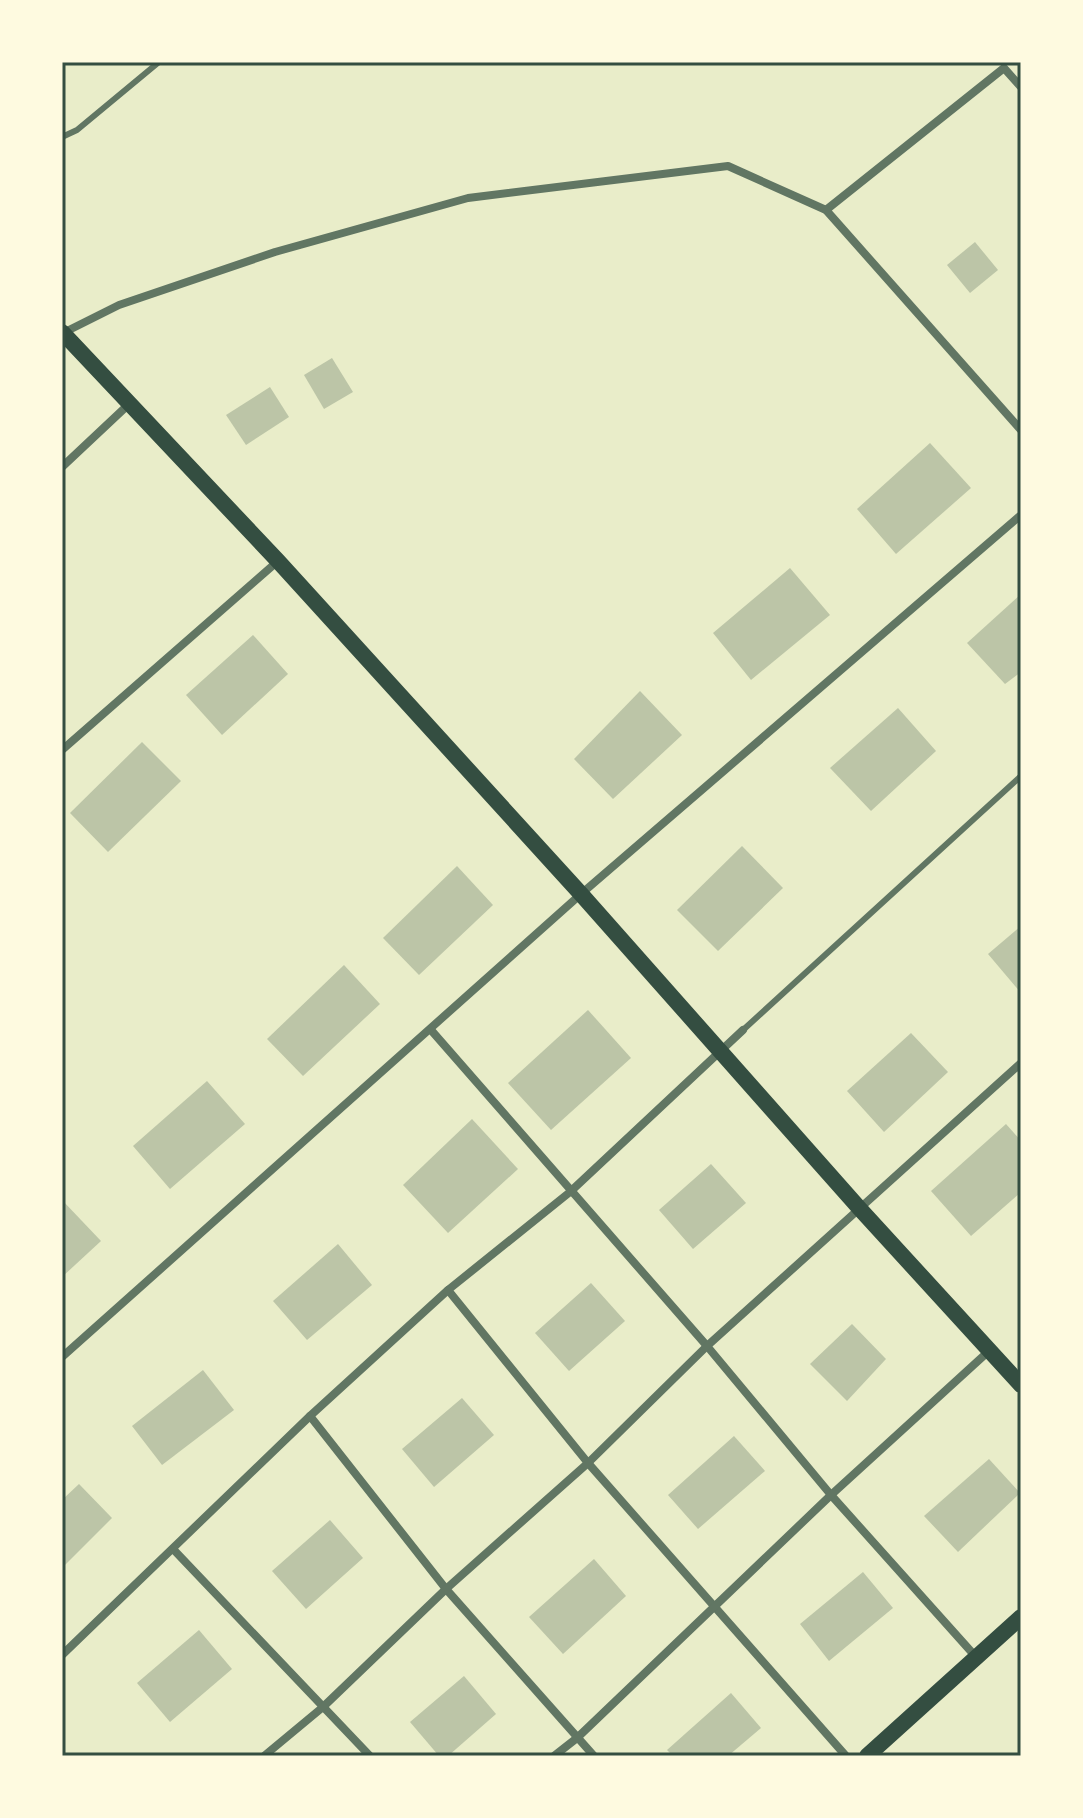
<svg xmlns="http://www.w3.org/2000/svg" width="1083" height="1818" font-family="'Times New Roman',serif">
<rect width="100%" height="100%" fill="#e9edc9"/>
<g fill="#bcc5a7">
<path d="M975,242L998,270L970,293L947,265Z"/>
<path d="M332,358L353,392L324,409L304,375Z"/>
<path d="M270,387L289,417L246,445L226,415Z"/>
<path d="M930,443L971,488L896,554L857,509Z"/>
<path d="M790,568L830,615L751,680L713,633Z"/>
<path d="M1021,594V672L1005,684L967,643Z"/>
<path d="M253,635L288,674L222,735L186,695Z"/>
<path d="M640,691L682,735L613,799L574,759Z"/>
<path d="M898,708L936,751L871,811L830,768Z"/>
<path d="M142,742L181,781L108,852L70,813Z"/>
<path d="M742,846L783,888L718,951L677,910Z"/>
<path d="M457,866L493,905L419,975L383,938Z"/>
<path d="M1021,926V993L988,954Z"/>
<path d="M344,965L380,1004L303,1076L267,1039Z"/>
<path d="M588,1010L631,1058L551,1130L508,1083Z"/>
<path d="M911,1033L948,1072L884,1132L847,1091Z"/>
<path d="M207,1081L245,1124L170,1189L133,1146Z"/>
<path d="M472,1119L518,1169L448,1233L403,1185Z"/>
<path d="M1006,1124L1021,1141V1192L971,1236L931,1191Z"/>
<path d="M711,1164L746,1203L693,1249L659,1210Z"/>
<path d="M62,1200L101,1241L62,1277Z"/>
<path d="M338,1244L372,1285L307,1340L273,1301Z"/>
<path d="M591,1283L625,1321L569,1371L535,1333Z"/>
<path d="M852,1324L886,1359L847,1401L810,1364Z"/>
<path d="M203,1370L234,1410L162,1465L132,1426Z"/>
<path d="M462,1398L494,1435L434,1487L402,1449Z"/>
<path d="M734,1436L765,1471L698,1529L668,1495Z"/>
<path d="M989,1459L1020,1493L958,1552L924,1516Z"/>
<path d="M79,1484L112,1518L62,1568V1500Z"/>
<path d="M330,1520L363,1558L306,1609L272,1571Z"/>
<path d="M594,1559L626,1596L563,1654L529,1617Z"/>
<path d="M863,1572L893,1608L829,1661L800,1624Z"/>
<path d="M199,1630L232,1669L170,1722L137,1683Z"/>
<path d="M464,1676L496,1714L448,1756H439L410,1722Z"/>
<path d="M731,1693L761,1728L728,1756H673L667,1750Z"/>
</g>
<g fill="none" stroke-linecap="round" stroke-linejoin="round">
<g stroke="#617663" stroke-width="6">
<path d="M62,137L77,130L159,62"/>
<path d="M743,1030L1021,776"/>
</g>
<g stroke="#617663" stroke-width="8">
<path d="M826,210L1004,68L1021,87"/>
<path d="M63,333L119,305L275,252L468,198L728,166L826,210L1021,430"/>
<path d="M62,467L128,405"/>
<path d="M62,750L278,561"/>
<path d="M431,1030L707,1346L831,1495L976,1657"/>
<path d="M448,1290L588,1463L846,1756"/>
<path d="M62,1357L581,894L1021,515"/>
<path d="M310,1416L446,1589L594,1756"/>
<path d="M173,1549L370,1756"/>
<path d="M62,1655L310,1416L448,1290L570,1192L743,1030"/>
<path d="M264,1756L323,1707L446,1589L588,1463L707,1346L1021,1063"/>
<path d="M554,1756L577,1738L831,1495L990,1350"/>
</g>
<g stroke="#344e41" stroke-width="16">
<path d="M62,332L278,561L581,894L860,1209L1021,1385"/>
<path d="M867,1756L1021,1617"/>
</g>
</g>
<rect width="1083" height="1818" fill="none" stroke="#fefae0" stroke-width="128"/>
<rect x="64" y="64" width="955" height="1690" fill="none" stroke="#344e41" stroke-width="3"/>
</svg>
